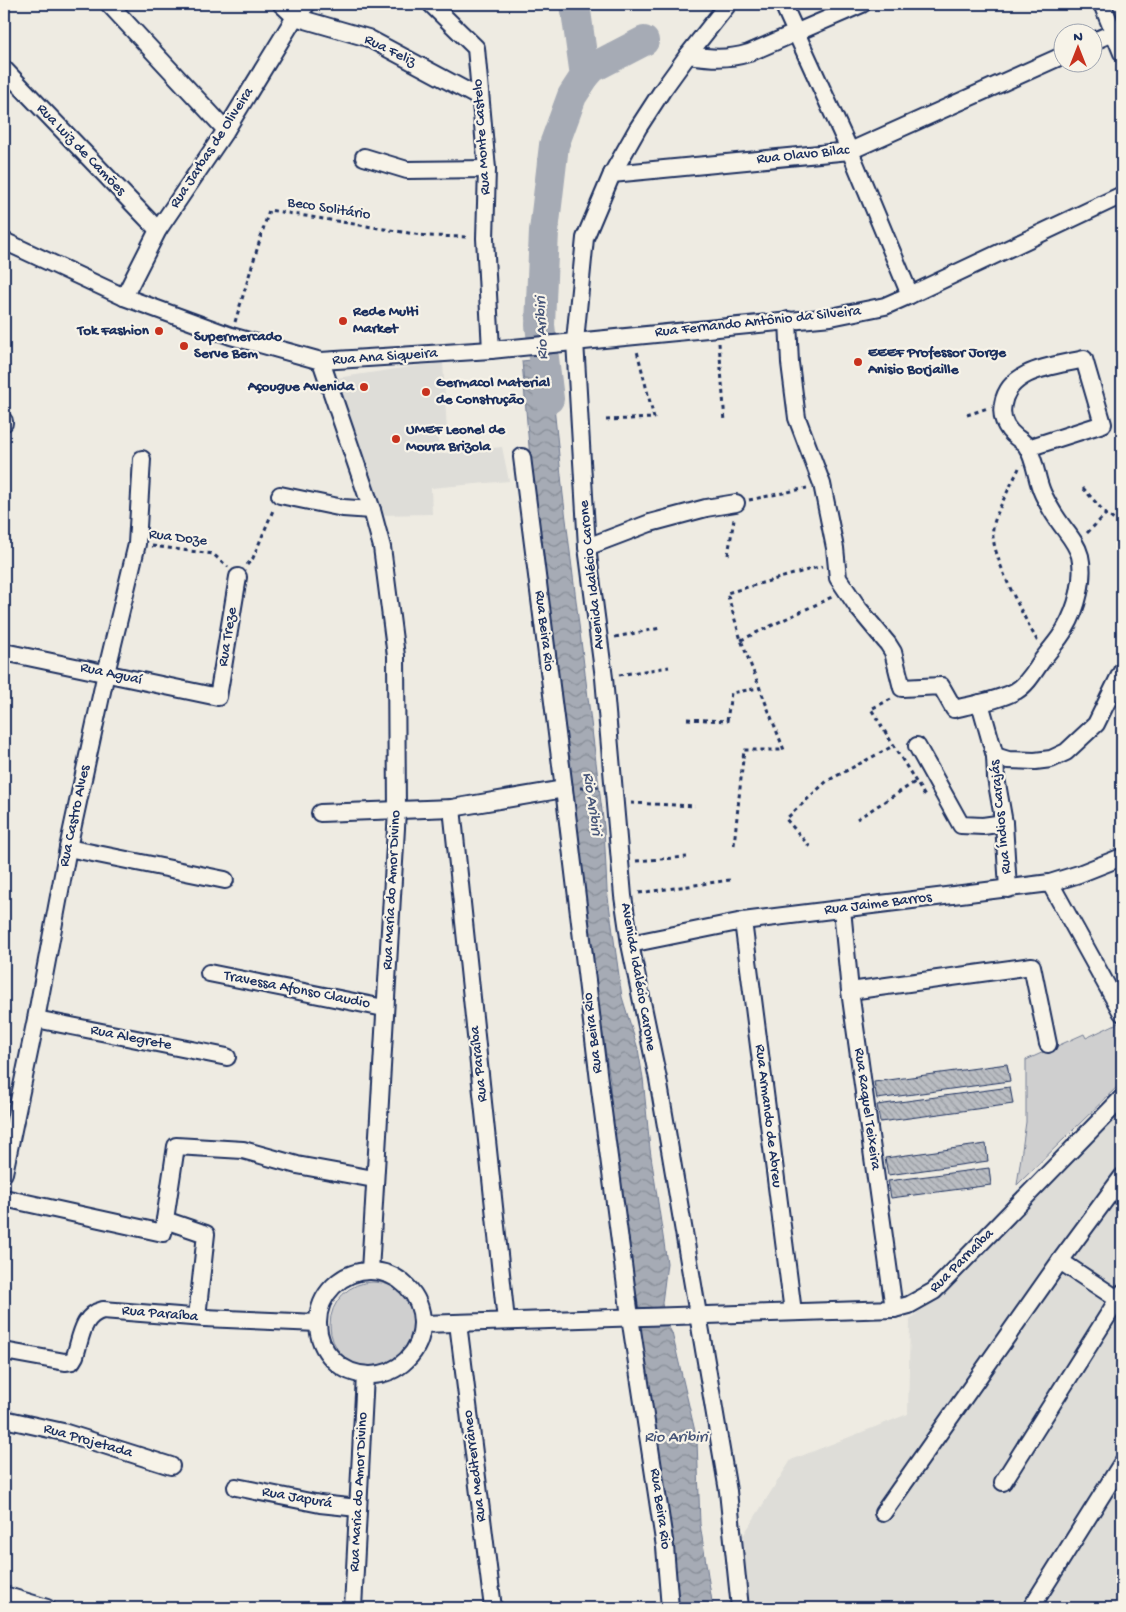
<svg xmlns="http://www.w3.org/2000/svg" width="1126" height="1612" font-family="'Gochi Hand',sans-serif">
<defs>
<pattern id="water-waves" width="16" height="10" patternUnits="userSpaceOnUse" patternTransform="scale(1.25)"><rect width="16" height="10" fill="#a6abb5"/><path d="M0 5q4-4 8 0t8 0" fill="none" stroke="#868c96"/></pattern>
<pattern id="building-back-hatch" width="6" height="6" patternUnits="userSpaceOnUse" patternTransform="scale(1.25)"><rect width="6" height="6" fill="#babdc2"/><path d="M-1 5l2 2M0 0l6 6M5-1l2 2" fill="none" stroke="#969aa1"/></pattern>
</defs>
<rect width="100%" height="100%" fill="#eeebe2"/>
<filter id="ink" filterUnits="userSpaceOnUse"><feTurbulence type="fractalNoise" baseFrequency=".02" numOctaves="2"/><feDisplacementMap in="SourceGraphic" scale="10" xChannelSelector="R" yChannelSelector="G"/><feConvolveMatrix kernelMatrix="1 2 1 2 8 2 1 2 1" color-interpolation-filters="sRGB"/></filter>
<g filter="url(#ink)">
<g fill="#deddd8">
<path d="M443,362L447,431H438V454L502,447L509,481L431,488L432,514L376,515L336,378Z"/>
<path d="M1122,1109V1608H747L741,1539L791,1460L908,1414L910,1320Z"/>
</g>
<g fill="#cfcfcf" stroke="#757f96">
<path d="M1120,1022L1122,1025V1082L1017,1185L1026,1122V1060L1084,1034L1086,1038Z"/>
<circle cx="373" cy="1325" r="43"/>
</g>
<path fill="url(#water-waves)" stroke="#6e7992" d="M549,358L563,495L604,827L607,890L622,997L638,1049L643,1078L650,1149L667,1263L662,1303L664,1318L672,1333L697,1440L700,1524L713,1608H675L650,1386L641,1337L611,1136L610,1080L596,992L576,824L534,508L522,361Z"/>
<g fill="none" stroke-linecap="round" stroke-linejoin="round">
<g stroke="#a6abb5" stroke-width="30">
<path d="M575,4L585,76"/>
<path d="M549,399L540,325L544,231L554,145L572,96L585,76L592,68L644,41"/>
</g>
</g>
<g fill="url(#building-back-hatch)" stroke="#1b2f5e">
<path d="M1007,1064L1010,1081L877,1099L874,1082Z"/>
<path d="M1010,1087L1013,1104L880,1122L877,1105Z"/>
<path d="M986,1144L988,1161L888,1175L885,1158Z"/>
<path d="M989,1168L991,1185L891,1198L888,1181Z"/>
</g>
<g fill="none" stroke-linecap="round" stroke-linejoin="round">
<defs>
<g id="minor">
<path d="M109,4L226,130"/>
<path d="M281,4L295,17L368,38L480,98"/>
<path d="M431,4L476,48L487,169L485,238L491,350"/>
<path d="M728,4L688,55L662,91L638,128L612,174L585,238L575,341L587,547L604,678L623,896L630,944L658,1079L728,1491L740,1608"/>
<path d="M783,4L850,151L910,295"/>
<path d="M1102,4L1122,53"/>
<path d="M1094,41L1122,29"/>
<path d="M688,55C710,58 726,60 749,53L862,4"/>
<path d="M4,69L158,230"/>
<path d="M364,157L407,170L487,169"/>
<path d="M612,174L850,151L1064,55"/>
<path d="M4,241L124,297L231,336L321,361L491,350L831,317L885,306L910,295L1122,195"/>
<path d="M124,297L158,230L226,130L295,17L307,4"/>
<path d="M788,320L790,363L797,418L822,484L835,548L838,578L859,609L888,644L893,652L902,688L941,686L954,709C974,704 997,701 1016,691C1028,684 1035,670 1043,659C1050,649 1059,640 1065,629C1077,609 1085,578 1080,556C1076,541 1064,530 1056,517C1051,510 1047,502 1043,494C1036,480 1036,461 1027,447C1025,443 1020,440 1016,437C1006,429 1000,417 1003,404C1009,368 1056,366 1084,359L1103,424L1028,448"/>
<path d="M321,361L372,510L382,547L396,656L397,811L370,1271"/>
<path d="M4,423V421"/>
<path d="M522,457L564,789L600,1089L630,1317L665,1547L670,1608"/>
<path d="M280,495L343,508L372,510"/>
<path d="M587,547L650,523L706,508L736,503"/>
<path d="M4,652L218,697L238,577"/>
<path d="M980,703L995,756L996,778L1004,823L1008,889"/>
<path d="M917,746L961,825L983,826L1004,823"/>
<path d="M995,756L1008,760L1035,761L1051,759L1066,752L1096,724L1122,671"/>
<path d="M452,808L506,1321"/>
<path d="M320,813L452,808L564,789"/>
<path d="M68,848L225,880"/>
<path d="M1050,883L1122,1013"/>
<path d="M842,909L850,991L894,1309"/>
<path d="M743,921L793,1312"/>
<path d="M630,944L743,921L1050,883L1079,874L1122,857"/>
<path d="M209,973L384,1008"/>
<path d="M850,991L1032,966L1048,1044"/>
<path d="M36,1019L227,1057"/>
<path d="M4,1173L36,1019L68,848L106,673L137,544L142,459"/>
<path d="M4,1198L163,1233L176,1146L243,1150L297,1165L374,1179"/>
<path d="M165,1220L206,1234L197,1317"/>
<path d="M1060,1261L1122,1302"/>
<circle cx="370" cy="1323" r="52"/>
<path d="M458,1323L493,1608"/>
<path d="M423,1324L894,1309L909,1305L934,1291L1122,1098"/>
<path d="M4,1351L65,1362L72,1361L75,1356C81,1338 82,1315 103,1310L204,1318L318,1323"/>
<path d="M4,1419L63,1432L171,1466"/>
<path d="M1003,1482L1122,1293"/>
<path d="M236,1487L320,1504L358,1508"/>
<path d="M883,1513L1060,1261L1122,1177"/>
<path d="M4,1595L47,1608"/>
<path d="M353,1608L365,1375"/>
<path d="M1031,1608L1122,1463"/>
</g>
</defs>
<use href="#minor" stroke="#1b2f5e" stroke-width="20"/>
<g stroke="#1b2f5e" stroke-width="3" stroke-dasharray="4 4" stroke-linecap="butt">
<path d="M235,322L269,210L427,236L469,237"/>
<path d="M719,343L725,422"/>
<path d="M967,415L988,408"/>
<path d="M606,420L654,418L637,351"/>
<path d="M1019,468C1012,484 995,513 993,528C989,553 1025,619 1038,642"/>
<path d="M1083,488L1106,514L1122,526"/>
<path d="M749,500L807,488"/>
<path d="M1087,533L1106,514"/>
<path d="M152,546L213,554L228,567"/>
<path d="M728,555L734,519"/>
<path d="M247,565L253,558L274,508"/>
<path d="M615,637L661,628"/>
<path d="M741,640L834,596"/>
<path d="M619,675L669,667"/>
<path d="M891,699L871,709L926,798"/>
<path d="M687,719L727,721L731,693L759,688"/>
<path d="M580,788L599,787"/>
<path d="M631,803L695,806"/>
<path d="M857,819L915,782"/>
<path d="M734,845L744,750H784L741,640L727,593L822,566"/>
<path d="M810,847L786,819L827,781L893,746"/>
<path d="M636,861L687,857"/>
<path d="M639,893L730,880"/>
</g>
<use href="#minor" stroke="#f7f3e8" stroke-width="16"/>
</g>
</g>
<g fill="#c8321e" stroke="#f7f3e8" stroke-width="2">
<circle cx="343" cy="321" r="5"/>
<circle cx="159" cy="331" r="5"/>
<circle cx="184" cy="346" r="5"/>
<circle cx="858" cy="362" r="5"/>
<circle cx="364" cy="387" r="5"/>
<circle cx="426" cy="392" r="5"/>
<circle cx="396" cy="439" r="5"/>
</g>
<g text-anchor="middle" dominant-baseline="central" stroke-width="4.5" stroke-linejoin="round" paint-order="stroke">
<g font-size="15" fill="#1b2f5e" stroke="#f7f3e8">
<text transform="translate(390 51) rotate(26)">Rua Feliz</text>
<text transform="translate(482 137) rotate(-94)">Rua Monte Castelo</text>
<text transform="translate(212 148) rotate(-57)">Rua Jarbas de Oliveira</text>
<text transform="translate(81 150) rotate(46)">Rua Luiz de Camões</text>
<text transform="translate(803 155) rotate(-6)">Rua Olavo Bilac</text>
<text transform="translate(329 209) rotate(9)">Beco Solitário</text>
<text transform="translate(758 322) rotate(-6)">Rua Fernando Antônio da Silveira</text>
<text transform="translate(385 357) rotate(-4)">Rua Ana Siqueira</text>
<text transform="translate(178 538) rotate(7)">Rua Doze</text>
<text transform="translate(592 575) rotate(-96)">Avenida Idalécio Carone</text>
<text transform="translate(544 631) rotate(83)">Rua Beira Rio</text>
<text transform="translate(228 637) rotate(-81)">Rua Treze</text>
<text transform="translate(111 674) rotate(12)">Rua Aguaí</text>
<text transform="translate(75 816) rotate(-78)">Rua Castro Alves</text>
<text transform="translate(1001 817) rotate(-96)">Rua Índios Carajás</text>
<text transform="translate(392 890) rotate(-87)">Rua Maria do Amor Divino</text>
<text transform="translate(878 904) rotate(-7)">Rua Jaime Barros</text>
<text transform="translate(638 977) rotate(80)">Avenida Idalécio Carone</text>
<text transform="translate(297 990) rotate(11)">Travessa Afonso Claudio</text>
<text transform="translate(593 1033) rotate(-97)">Rua Beira Rio</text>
<text transform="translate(131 1038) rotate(11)">Rua Alegrete</text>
<text transform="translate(479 1064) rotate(-96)">Rua Paraíba</text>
<text transform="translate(867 1109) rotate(82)">Rua Raquel Teixeira</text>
<text transform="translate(768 1116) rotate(83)">Rua Armando de Abreu</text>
<text transform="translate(962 1261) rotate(-45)">Rua Parnaíba</text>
<text transform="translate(160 1314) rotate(5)">Rua Paraíba</text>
<text transform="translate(88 1441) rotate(16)">Rua Projetada</text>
<text transform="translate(475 1466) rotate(-97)">Rua Mediterrâneo</text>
<text transform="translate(359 1492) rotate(-87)">Rua Maria do Amor Divino</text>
<text transform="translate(297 1498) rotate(10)">Rua Japurá</text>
<text transform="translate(660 1509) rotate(82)">Rua Beira Rio</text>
</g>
<g font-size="15" font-weight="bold" fill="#1b2f5e" stroke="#f7f3e8" text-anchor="start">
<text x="353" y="312">Rede Multi<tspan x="353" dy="17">Market</tspan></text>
<text x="149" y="331" text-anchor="end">Tok Fashion</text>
<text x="194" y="337">Supermercado<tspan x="194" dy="17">Serve Bem</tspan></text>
<text x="868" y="353">EEEF Professor Jorge<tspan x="868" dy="17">Anisio Borjaille</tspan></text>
<text x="436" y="383">Germacol Material<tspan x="436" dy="17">de Construção</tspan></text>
<text x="354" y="387" text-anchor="end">Açougue Avenida</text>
<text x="406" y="430">UMEF Leonel de<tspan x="406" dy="17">Moura Brizola</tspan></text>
</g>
<g font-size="16" font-style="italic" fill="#455478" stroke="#f7f3e8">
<text transform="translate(543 328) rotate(-92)">Rio Aribiri</text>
<text transform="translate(591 804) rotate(82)">Rio Aribiri</text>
<text x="676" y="1438">Rio Aribiri</text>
</g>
</g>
<rect width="1126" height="1612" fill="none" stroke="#f7f3e8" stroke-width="20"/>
<rect x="10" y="10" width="1106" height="1592" fill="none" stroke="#1b2f5e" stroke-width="2" filter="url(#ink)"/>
<g transform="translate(1078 48)"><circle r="24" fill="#f7f3e8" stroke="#9fa5b1"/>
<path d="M0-4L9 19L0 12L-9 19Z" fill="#c8321e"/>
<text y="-8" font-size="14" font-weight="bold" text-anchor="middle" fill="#1b2f5e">N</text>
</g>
</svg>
